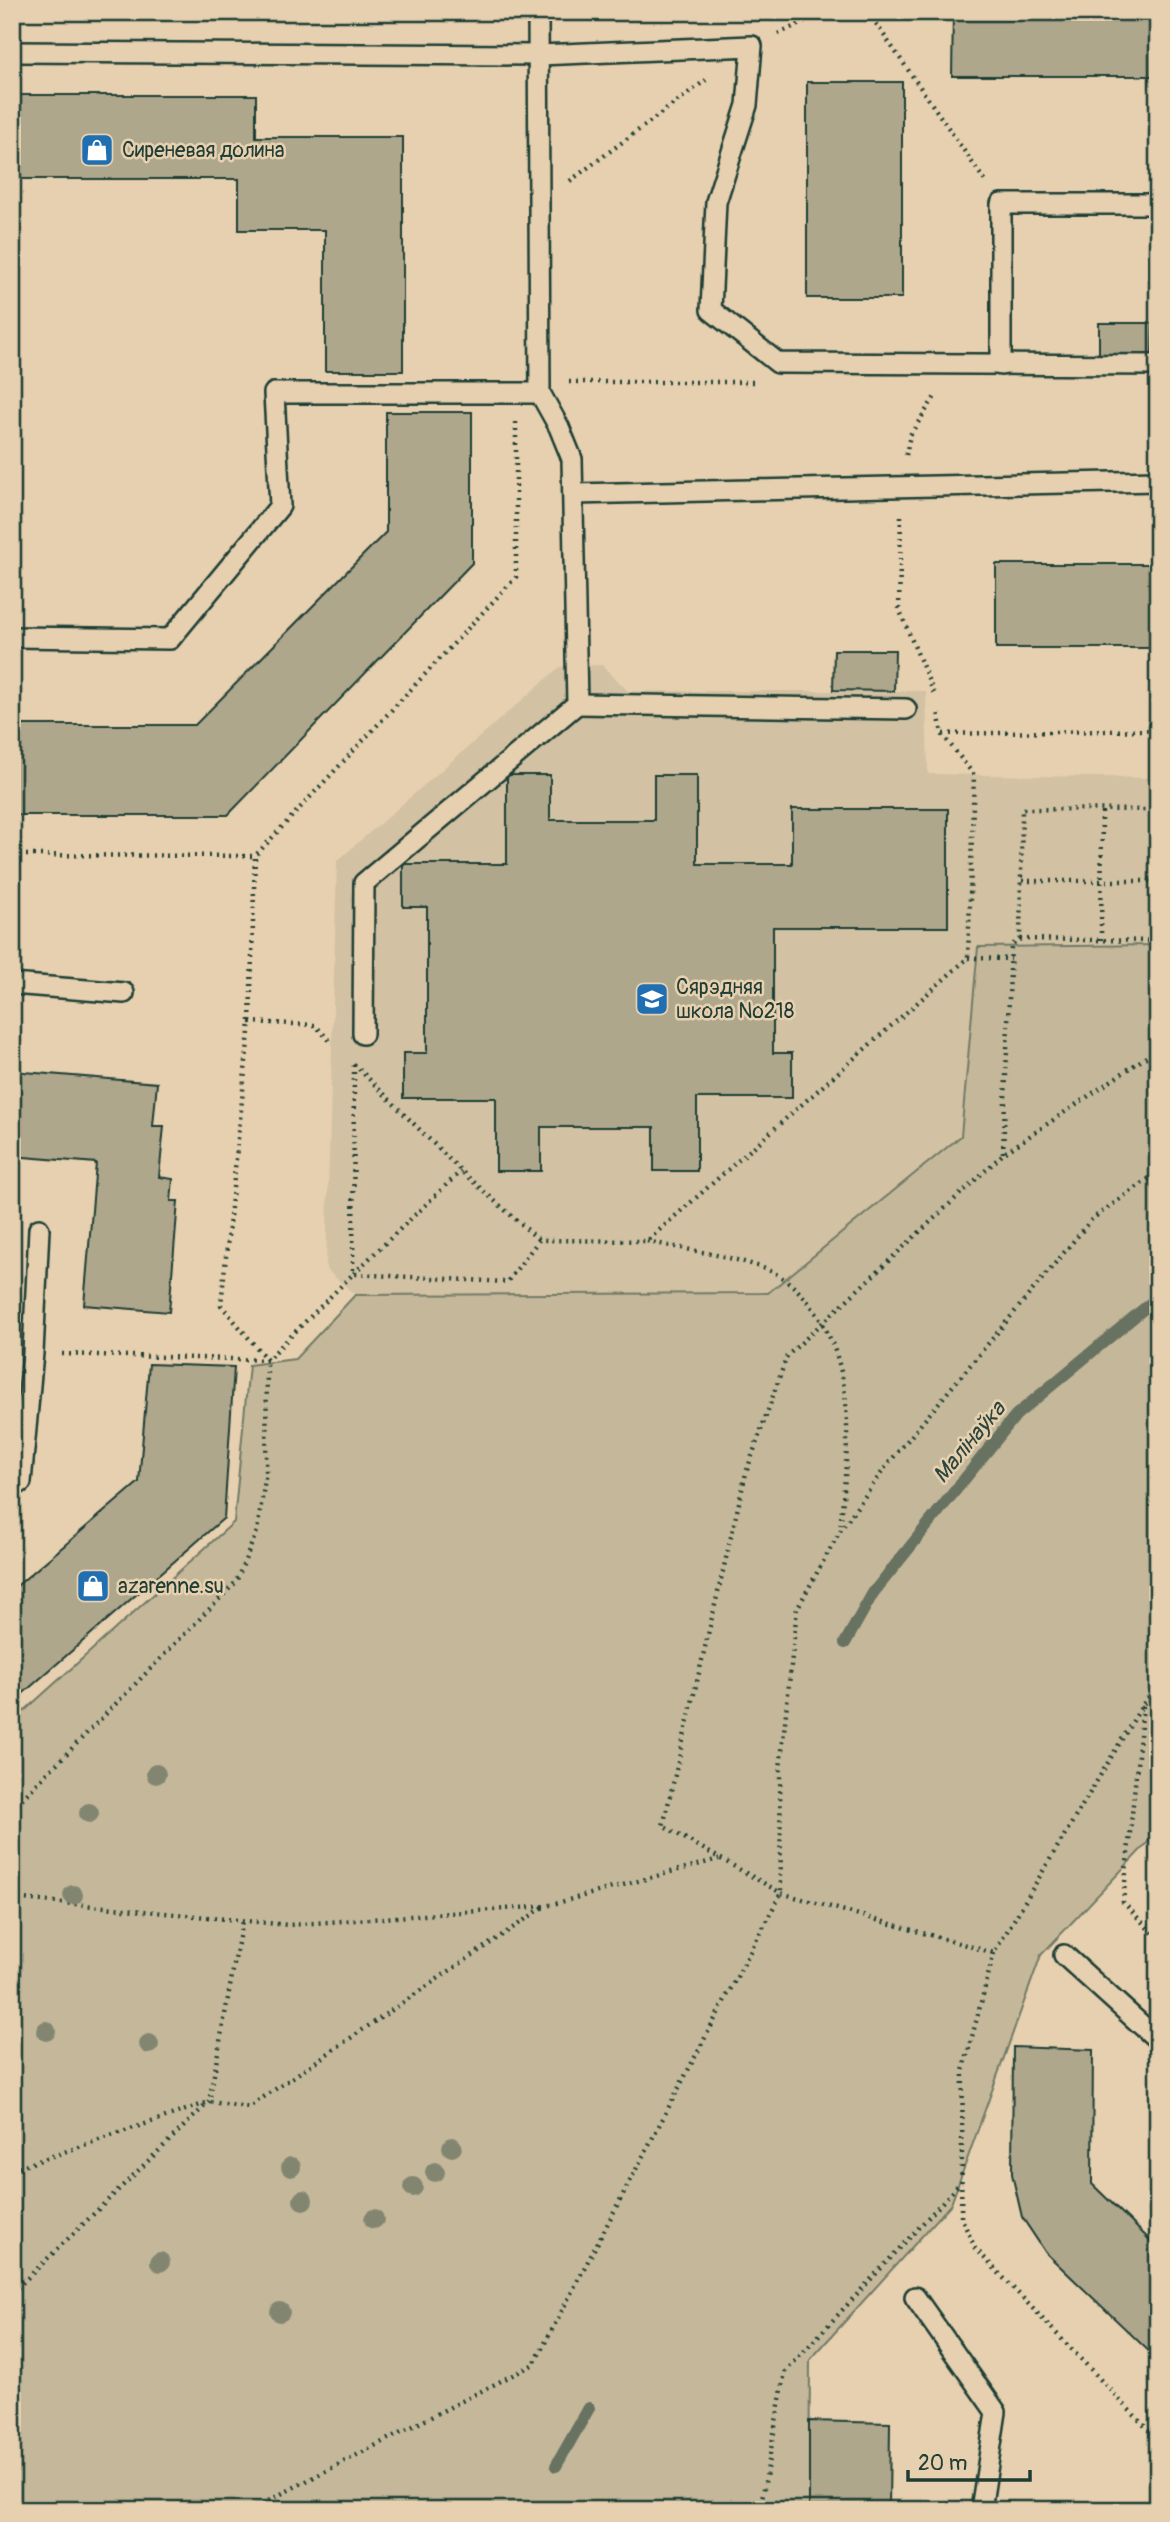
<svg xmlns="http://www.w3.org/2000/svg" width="1170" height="2522" font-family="Pangolin,sans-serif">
<rect width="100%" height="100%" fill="#e6d0af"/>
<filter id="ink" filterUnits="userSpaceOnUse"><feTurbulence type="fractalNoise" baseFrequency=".0143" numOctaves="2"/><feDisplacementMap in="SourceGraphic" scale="14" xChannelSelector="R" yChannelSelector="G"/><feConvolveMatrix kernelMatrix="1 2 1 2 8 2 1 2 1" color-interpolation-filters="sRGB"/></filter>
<g filter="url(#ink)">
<path fill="#d2c1a2" d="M602,665L628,691H926L928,774L1158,778V945L978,947L961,1136L768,1293L355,1295L326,1269L337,861L560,667Z"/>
<path fill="#c5b89a" stroke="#727a67" stroke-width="2" d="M1158,945V1823L1153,1837L1041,1955L951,2204L810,2360L809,2510H12V1722L234,1522L249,1365L295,1359L355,1295L768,1293L961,1136L978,947Z"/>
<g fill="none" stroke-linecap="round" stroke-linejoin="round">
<g stroke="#687261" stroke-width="12">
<path d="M845,1643L873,1593L1016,1415L1158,1297"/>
<path d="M556,2466L589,2408"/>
</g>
</g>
<g fill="#afa78c" stroke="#1f3d34" stroke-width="2">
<path d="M953,12H1158V76H952Z"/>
<rect x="807" y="82" width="95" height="216"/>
<path d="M12,95H256V137H403V371H325V230H239V179H12Z"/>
<path d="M1099,323H1153L1152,354H1099Z"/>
<path d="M386,412H472V563L228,815H12V725H195L386,532Z"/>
<rect x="996" y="564" width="162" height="84"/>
<path d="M834,650H895L894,691L833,690Z"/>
<path d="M507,775H550V820H654V775H697V864H792V809H948V927H773V1053H792V1098H697V1171H654V1127H541V1171H496V1098H403V1053H427V907H403V864H507Z"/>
<path d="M12,1071L157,1083L153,1126H164L159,1177L173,1179L171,1201H178L169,1312L84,1305L96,1163L12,1156Z"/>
<path d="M149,1364L234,1367L224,1518L12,1703V1590L139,1482Z"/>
<path d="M1013,2047L1093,2050L1092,2184L1158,2248V2360L1046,2253L1022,2217L1012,2174Z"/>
<path d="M809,2421L890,2423L889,2510H809Z"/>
</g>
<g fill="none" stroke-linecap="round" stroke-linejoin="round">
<defs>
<g id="service">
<path d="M12,52L539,55L752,46L747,105L716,202L711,310L778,363L1158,365"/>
<path d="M1001,365V204H1158"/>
<path d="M574,494L1158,481"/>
<path d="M12,637L170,639L280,506L274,393H540"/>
<path d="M577,704L906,709"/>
<path d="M12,984L124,993"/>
<path d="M363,1034L364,883L577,704L572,459L559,427L540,393L538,12"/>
<path d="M12,1488L21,1482L33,1353L39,1229"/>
<path d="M1064,1955L1158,2040"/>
<path d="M915,2297L996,2412L981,2510"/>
</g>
</defs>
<use href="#service" stroke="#1f3d34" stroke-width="24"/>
<g stroke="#1f3d34" stroke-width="4.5" stroke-dasharray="2 5" stroke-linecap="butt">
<path d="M868,12L985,181"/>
<path d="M778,34L825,12"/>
<path d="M570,181L706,80"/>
<path d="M569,382H753"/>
<path d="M906,455L910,435L936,395"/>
<path d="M901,516L899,609L935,696"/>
<path d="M943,734L1158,730"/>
<path d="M12,855L255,856"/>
<path d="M1022,881H1158"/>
<path d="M1020,939L1158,941"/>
<path d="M1101,940L1102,810"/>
<path d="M968,958L1011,959"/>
<path d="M250,1022L315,1025L332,1043"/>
<path d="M1158,1049L1003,1154L787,1356L746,1473L663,1826L781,1893L994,1953L1143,1704L1158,1686"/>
<path d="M354,1064L461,1171L539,1240"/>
<path d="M354,1065L353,1274L461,1171"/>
<path d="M1003,1153L1011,946L1020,939L1022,809L1158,810"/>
<path d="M647,1241C686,1250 730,1255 768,1270C785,1277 801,1292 812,1307C860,1373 847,1454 840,1530"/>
<path d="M62,1354L267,1360L353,1274L507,1282L539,1240L647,1241L968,958L974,775L942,734L938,711"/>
<path d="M1143,1706L1123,1902L1158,1939"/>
<path d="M12,1809L236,1582L257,1531L266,1473L267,1360L221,1305L250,1022L255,856L516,577V421"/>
<path d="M12,1898L288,1925L546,1906L719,1859"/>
<path d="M994,1953L963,2071L961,2217L975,2248L1158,2440"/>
<path d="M12,2170L209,2102L249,2107L545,1906"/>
<path d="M12,2293L209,2102L242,1921"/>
<path d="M250,2510L534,2364L781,1893L780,1769L797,1609L840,1531L887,1465L1092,1219L1158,1172"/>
<path d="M760,2510L785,2372L961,2182"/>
</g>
<use href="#service" stroke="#e6d0af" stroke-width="19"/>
</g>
<g fill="#828671">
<circle cx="156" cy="1774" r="10"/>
<circle cx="89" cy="1813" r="10"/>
<circle cx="73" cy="1895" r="10"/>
<circle cx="46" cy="2031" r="10"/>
<circle cx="149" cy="2044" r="10"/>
<circle cx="452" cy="2147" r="10"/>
<circle cx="291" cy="2167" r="10"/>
<circle cx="435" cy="2172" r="10"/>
<circle cx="413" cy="2187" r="10"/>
<circle cx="303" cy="2200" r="10"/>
<circle cx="374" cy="2219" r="10"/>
<circle cx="160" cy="2262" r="10"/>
<circle cx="280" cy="2312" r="10"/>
</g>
</g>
<defs>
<symbol id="shop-square" viewBox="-11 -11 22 22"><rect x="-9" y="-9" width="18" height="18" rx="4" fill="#1f6fb2" stroke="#e6d0af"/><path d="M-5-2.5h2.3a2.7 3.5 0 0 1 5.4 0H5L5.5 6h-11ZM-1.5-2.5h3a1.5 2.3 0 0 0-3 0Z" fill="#fff"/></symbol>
<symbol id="school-square" viewBox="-11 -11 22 22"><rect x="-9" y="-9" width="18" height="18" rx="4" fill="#1f6fb2" stroke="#e6d0af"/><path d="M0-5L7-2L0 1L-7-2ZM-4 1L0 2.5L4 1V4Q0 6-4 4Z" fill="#fff"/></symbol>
</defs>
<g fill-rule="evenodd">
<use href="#shop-square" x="78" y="131" width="38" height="38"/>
<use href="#school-square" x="633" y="980" width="38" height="38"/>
<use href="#shop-square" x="74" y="1567" width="38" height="38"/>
</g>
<g text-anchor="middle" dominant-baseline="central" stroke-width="5" stroke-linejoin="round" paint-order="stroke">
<g font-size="21" fill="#1f3d34" stroke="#e6d0af" text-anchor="start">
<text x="122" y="150">Сиреневая долина</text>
<text x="676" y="987">Сярэдняя<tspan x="676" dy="24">школа №218</tspan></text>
<text x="118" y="1586">azarenne.su</text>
</g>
<g font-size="23" font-style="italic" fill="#2b463c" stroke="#e6d0af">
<text transform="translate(969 1442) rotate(-50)">Малінаўка</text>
</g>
</g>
<rect width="1170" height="2522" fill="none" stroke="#e6d0af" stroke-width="42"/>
<rect x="21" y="21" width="1128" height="2480" fill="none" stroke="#1f3d34" stroke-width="2.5" filter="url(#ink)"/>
<path d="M908 2470v10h122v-10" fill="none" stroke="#1f3d34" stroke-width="3.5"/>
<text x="918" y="2470" font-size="21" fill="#1f3d34" stroke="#e6d0af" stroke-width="5" paint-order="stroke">20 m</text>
</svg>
